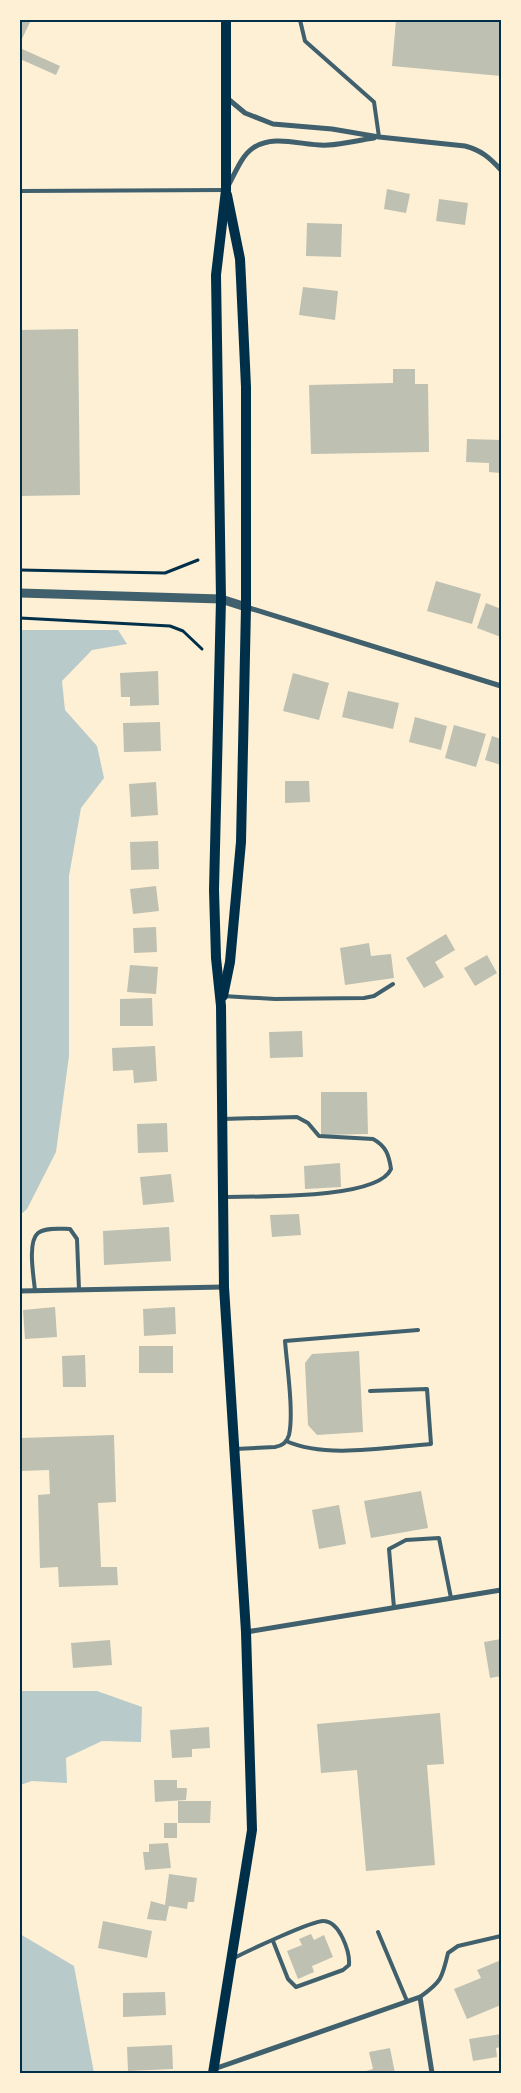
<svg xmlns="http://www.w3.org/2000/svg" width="521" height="2093" font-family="'Archivo Narrow',sans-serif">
<rect width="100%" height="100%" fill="#fdf0d5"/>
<g fill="#b9caca">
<path d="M20,630H118L127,644L92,650L62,681L65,710L97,746L104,778L81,808L69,876V1056L56,1152L27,1209L20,1215V1036L22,1008L20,875Z"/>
<path d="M20,1691H97L142,1707L141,1742L102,1741L66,1758L67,1783L32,1781L20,1785Z"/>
<path d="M20,1934L74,1966L94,2073H20Z"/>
</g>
<g fill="#bec0b2">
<path d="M20,20H31L20,43Z"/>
<path d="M396,20H501V76L392,66Z"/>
<path d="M20,48L60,66L56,75L20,59Z"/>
<path d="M387,189L410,194L406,213L384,209Z"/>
<path d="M439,199L468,203L465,225L436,221Z"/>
<path d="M307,223L342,224L341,257L306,256Z"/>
<path d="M303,287L338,291L335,320L299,315Z"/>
<path d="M78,329L80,495L20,496V330Z"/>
<path d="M393,369H415V384H428L429,452L311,454L309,385L393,383Z"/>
<path d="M467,439L501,440V473L489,472V463L466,462Z"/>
<path d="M436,581L481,594L472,624L427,611Z"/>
<path d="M486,603L501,609V637L477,628Z"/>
<path d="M158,671L159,705L130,706V697H121L120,673Z"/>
<path d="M293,673L329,683L319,720L283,711Z"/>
<path d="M348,691L399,703L393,729L342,717Z"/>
<path d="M415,717L447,726L441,750L409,742Z"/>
<path d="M160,722L161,751L124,752L123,723Z"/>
<path d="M454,725L486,734L476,767L445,758Z"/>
<path d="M492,736L501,739V765L485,760Z"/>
<path d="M285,781H309L310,802L285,803Z"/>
<path d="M156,782L158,815L131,817L129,784Z"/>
<path d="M158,841L159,869L131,870L130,842Z"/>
<path d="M156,886L159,911L133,914L130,889Z"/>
<path d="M156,927L157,952L134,953L133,928Z"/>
<path d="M446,934L455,950L435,962L444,977L424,988L406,958Z"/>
<path d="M369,943L371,956L391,954L394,978L345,985L340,948Z"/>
<path d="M487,955L497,973L475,986L464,968Z"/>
<path d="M130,965L158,967L156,994L127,992Z"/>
<path d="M152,998L153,1026H120V999Z"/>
<path d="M302,1031L303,1057L270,1058L269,1032Z"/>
<path d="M155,1046L157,1081L134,1083L133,1070L113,1071L112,1048Z"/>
<path d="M321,1092H367L368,1134L321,1135Z"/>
<path d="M167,1123L168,1152L138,1153L137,1124Z"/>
<path d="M340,1163L341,1187L305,1189L304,1166Z"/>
<path d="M171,1174L174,1202L143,1205L140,1177Z"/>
<path d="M299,1214L301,1235L272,1237L270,1215Z"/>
<path d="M169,1227L171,1261L104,1265L103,1231Z"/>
<path d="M55,1307L57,1337L25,1339L23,1310Z"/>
<path d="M175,1307L176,1334L144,1336L143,1309Z"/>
<rect x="139" y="1346" width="34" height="27"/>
<path d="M359,1351L363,1432L317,1435L308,1425L305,1363L312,1354Z"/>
<path d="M85,1355L86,1387H63L62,1356Z"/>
<path d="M114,1435L116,1502L98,1503L101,1567H117L118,1585L59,1587L58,1567L40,1568L38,1495L50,1494L49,1470L20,1471V1438Z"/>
<path d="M421,1491L428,1528L371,1538L364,1501Z"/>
<path d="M339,1505L346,1544L319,1549L312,1510Z"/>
<path d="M501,1639V1676L490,1678L484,1642Z"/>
<path d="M110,1640L112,1665L73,1668L71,1643Z"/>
<path d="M440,1713L444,1764L427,1765L435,1865L366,1871L357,1770L321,1773L317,1724Z"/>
<path d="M209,1727L210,1748L192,1749V1757L172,1758L170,1730Z"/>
<path d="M154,1780H177V1788H187L186,1800L155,1802Z"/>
<path d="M178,1801H211L210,1823H178Z"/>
<rect x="164" y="1823" width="13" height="15"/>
<path d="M168,1843L171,1868L145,1870L143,1852H149V1844Z"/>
<path d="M169,1874L197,1878L194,1902H188L187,1909L169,1906L166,1921L147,1919L151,1901L165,1905Z"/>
<path d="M103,1921L152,1931L147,1958L98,1948Z"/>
<path d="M311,1934L314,1940L324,1935L333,1957L312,1966L314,1972L298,1979L287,1951L302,1945L299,1939Z"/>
<path d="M501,1960V2005L467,2019L454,1989L481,1978L477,1970Z"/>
<path d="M165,1992L166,2015L123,2017V1993Z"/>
<path d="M501,2034V2047L496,2048L497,2057L473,2061L469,2039Z"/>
<path d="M172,2045L173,2069L128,2071L127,2047Z"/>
<path d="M390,2048L395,2073H359L373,2069L369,2052Z"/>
</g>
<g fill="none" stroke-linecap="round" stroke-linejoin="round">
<g stroke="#003049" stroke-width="3">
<path d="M20,570L165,573L198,560"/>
<path d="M20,618L170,626L183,631L202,649"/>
</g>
<g stroke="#3f606c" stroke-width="4">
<path d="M300,20L305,41L374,102L379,137"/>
<path d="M20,191L226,190"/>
<path d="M223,996L275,999L364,998L374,996L393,984"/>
<path d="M222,1119L297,1117L308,1123L319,1136L373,1139C386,1146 389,1155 391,1169C378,1200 255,1196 224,1197"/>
<path d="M35,1291C34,1278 27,1242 38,1233C46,1227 61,1229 70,1229L77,1239L79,1290"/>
<path d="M286,1441C326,1459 388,1447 431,1444L427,1389L370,1391"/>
<path d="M235,1449L275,1447C282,1446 287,1442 289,1435C294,1413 287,1366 285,1341L418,1330"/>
<path d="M394,1608L389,1549L406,1540L439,1538L451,1598"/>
<path d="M378,1932L407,2001"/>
<path d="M234,1958C248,1951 313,1920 324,1921C340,1922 350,1952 349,1965L343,1970L296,1987L288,1979L273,1941"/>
<path d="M420,1997C441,1982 442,1979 448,1953L458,1946L501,1936"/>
</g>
<g stroke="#3f606c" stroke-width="5">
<path d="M227,98L245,113L273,124L332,129L379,137L465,146C481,150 490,158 501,170"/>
<path d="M228,186C235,174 241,156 253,148C275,133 305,147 328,145C344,144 359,140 374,138"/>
<path d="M246,607L501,686"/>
<path d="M20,1291L224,1287"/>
<path d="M246,1632L501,1590"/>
<path d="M214,2069L420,1997L432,2073"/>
</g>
<path stroke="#3f606c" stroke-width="9" d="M20,593L221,599L246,607"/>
<g stroke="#003049" stroke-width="10">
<path d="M223,996L230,962L241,842L246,607V387L241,279L240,259L227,195"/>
<path d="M213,2073L252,1830L246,1632L224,1287L221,1006L216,958L214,890L221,599L216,275L226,190V20"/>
</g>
</g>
<rect width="521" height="2093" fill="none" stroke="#fdf0d5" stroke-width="42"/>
<rect x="21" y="21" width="479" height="2051" fill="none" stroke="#003049" stroke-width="2"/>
</svg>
